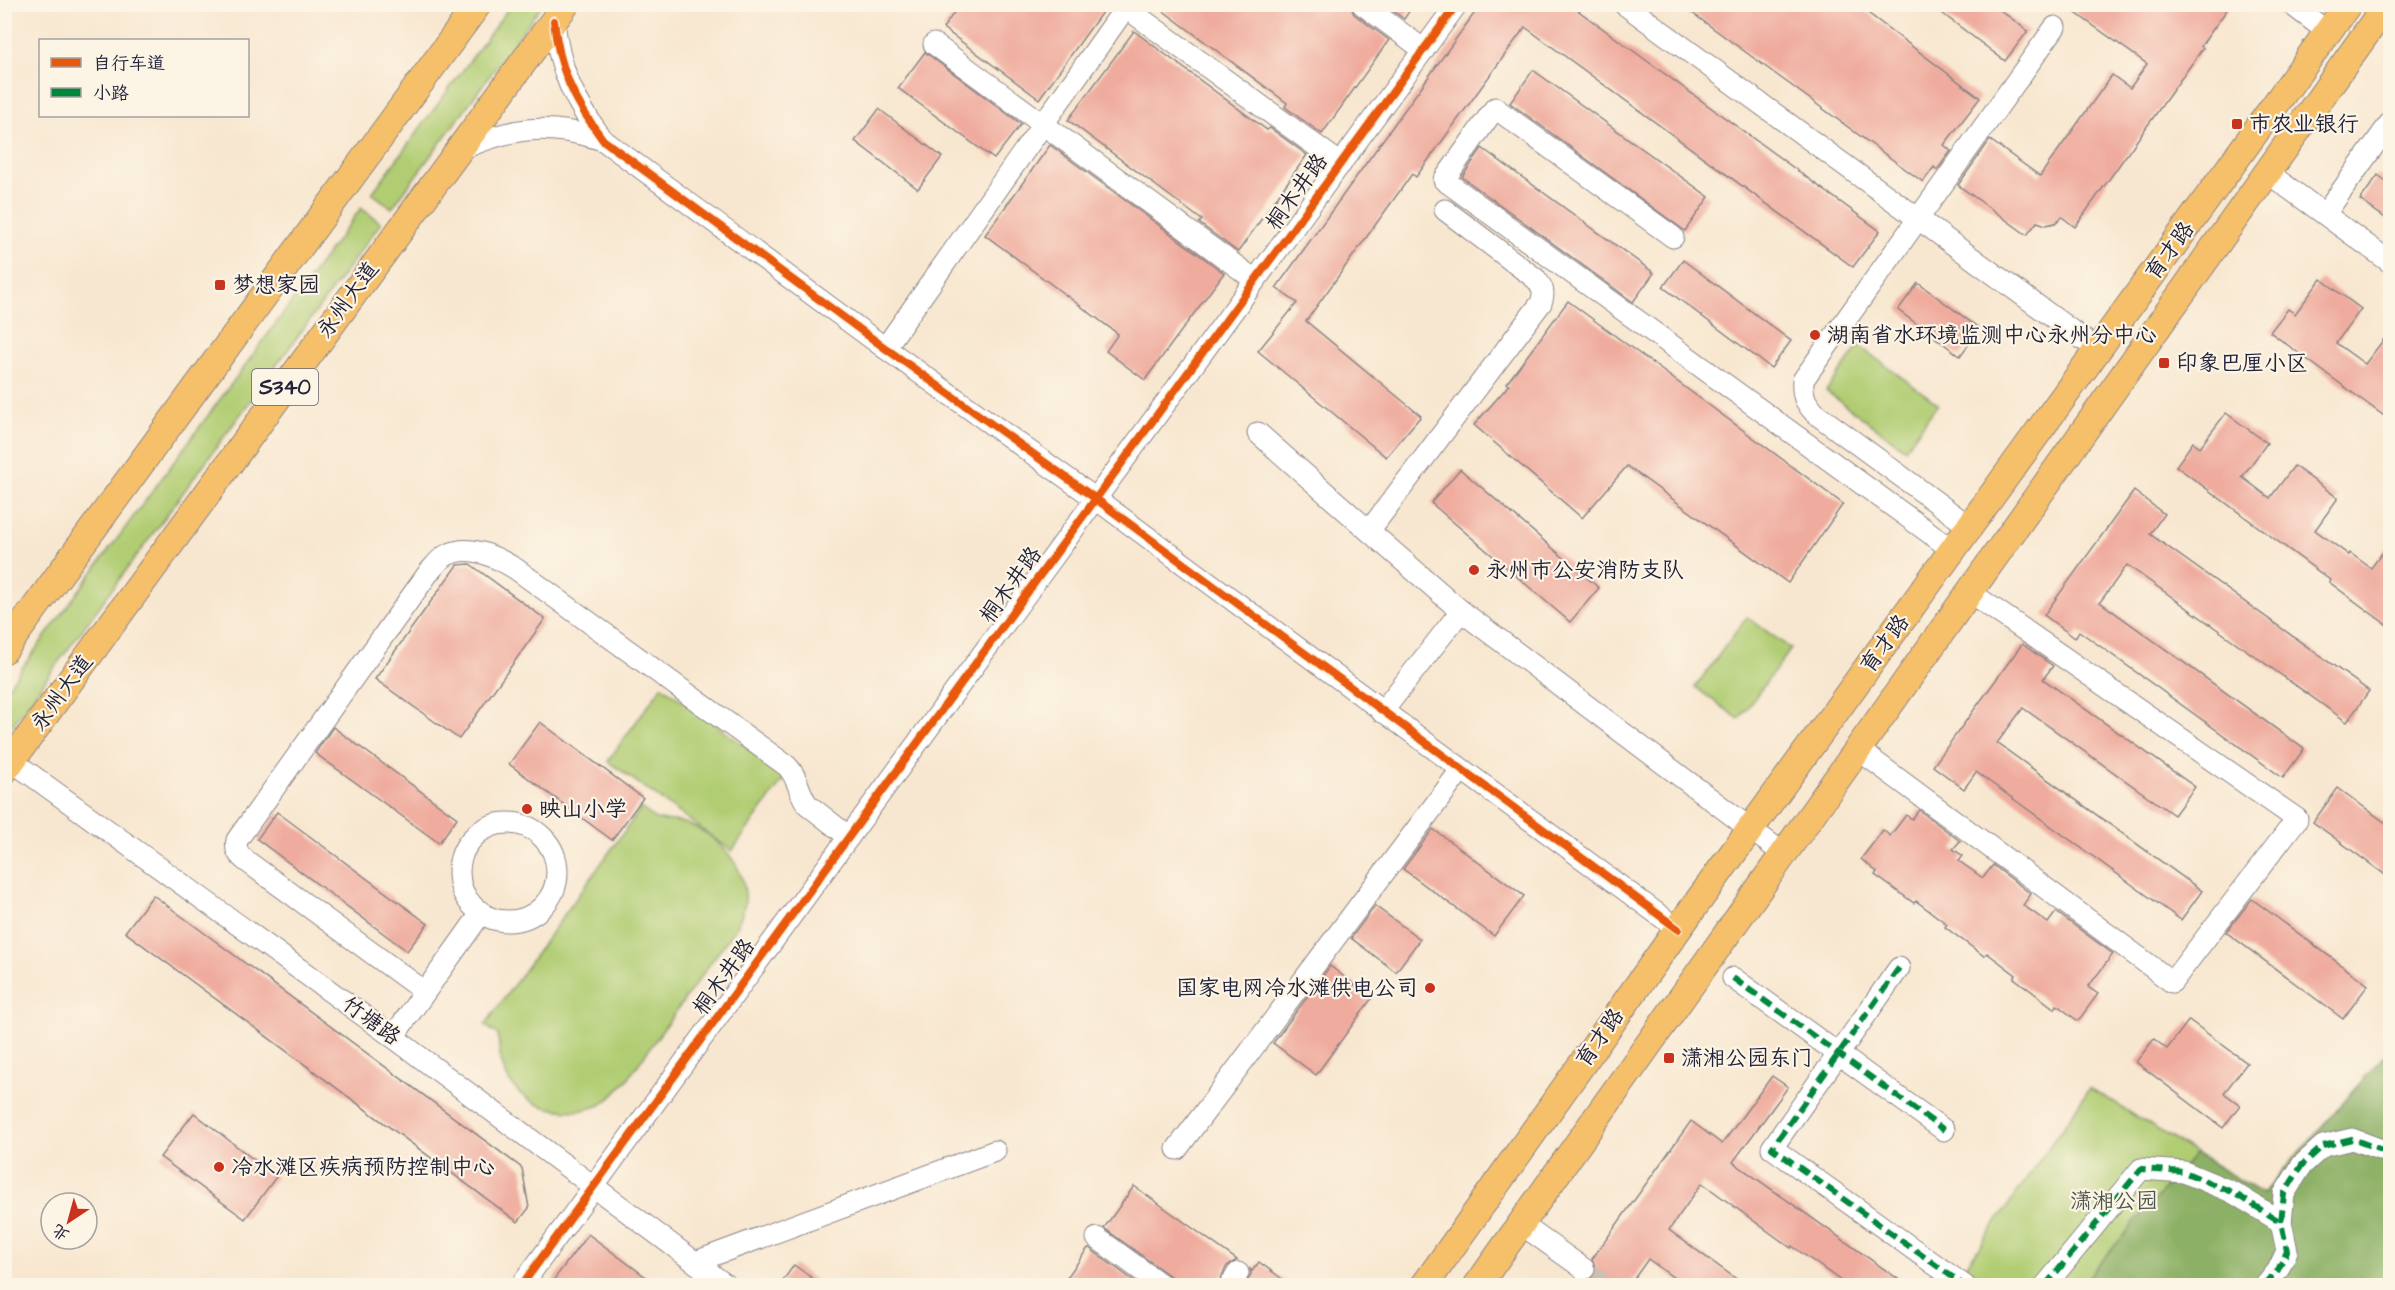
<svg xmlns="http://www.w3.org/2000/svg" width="2395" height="1290" font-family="'Architects Daughter','LXGW WenKai TC',sans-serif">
<rect width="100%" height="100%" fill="#fcf5e5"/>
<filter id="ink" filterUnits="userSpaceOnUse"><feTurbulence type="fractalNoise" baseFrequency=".0167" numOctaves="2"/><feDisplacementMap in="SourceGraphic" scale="12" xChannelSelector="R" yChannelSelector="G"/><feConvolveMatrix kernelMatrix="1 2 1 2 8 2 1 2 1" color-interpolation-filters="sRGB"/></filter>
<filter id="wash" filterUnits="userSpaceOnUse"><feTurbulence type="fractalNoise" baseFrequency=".008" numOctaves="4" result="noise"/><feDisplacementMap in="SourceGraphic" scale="24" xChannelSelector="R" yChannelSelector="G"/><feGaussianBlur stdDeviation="1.35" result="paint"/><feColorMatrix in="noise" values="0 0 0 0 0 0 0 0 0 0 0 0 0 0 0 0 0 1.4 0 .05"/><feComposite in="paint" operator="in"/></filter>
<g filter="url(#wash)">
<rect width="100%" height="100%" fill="#f8e7d0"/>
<g fill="#b1cd73" stroke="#6a7857" stroke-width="1.5">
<path d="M511,5H542L392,208L372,193Z"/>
<path d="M361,208L381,223L5,735V691Z"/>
<path d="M1859,346L1938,404L1905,449L1826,391Z"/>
<path d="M1747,617L1791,649L1739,719L1695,687Z"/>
<path d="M662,686L786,776L732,851L608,761Z"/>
<path d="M641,808C645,811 651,817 656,819C664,822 675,820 684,823C714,832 743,862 745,894C746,906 741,916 737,926L627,1080C619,1089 611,1100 600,1105C571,1117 530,1110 511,1083C501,1070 499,1051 498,1035L485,1025Z"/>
<path d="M2390,1049V1285L1952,1286L2090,1088L2262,1194Z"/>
</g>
<path fill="#8cb065" stroke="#576950" stroke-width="1.5" d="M2390,1049V1285L2080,1286L2195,1153L2263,1194Z"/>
<g id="blocks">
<g fill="#efac9e">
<path d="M960,4H1108L1039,99L943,28Z"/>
<path d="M1154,4H1350L1354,14L1389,40L1322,134L1285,107L1287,103Z"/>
<path d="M1384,4H1414L1404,19Z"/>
<path d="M1481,4H1569L1880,231L1853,267L1525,27L1416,177L1412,174L1306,321L1421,416L1386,457L1258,351L1297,303L1276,288Z"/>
<path d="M1680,4H1856L1980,98L1944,145L1951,151L1937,170L1934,167L1923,182Z"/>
<path d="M1930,4H1992L2028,31L2005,61Z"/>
<path d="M2063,4H2231L2201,46L2203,48L2075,227L2062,217L2055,223L2046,225L2037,222L2027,235L1958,185L1990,140L2040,176L2112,75L2130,88L2147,64Z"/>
<path d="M1134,31L1267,130L1270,128L1307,155L1238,252L1199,223L1202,220L1068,120Z"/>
<path d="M925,52L1021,124L994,159L898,88Z"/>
<path d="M1533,70L1709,197L1685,231L1510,103Z"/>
<path d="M879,109L942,157L918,189L855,141Z"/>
<path d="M1050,145L1224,273L1145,380L1106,351L1118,334L985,235Z"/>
<path d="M1482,148L1654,273L1633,302L1462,177Z"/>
<path d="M2378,175L2391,185V222L2360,200Z"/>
<path d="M1683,260L1791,341L1771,368L1663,287Z"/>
<path d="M2321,279L2361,309L2336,343L2365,364L2391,330V421L2270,332L2288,309L2295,314Z"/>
<path d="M1918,283L1980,329L1960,356L1898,310Z"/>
<path d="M1568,301L1843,504L1788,583L1627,466L1582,518L1474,425L1509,385L1507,383Z"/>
<path d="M2226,413L2267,443L2242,477L2270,498L2294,466L2338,498L2315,530L2349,555L2350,553L2371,568L2391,541V628L2329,582L2330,580L2176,466L2193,442L2200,447Z"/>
<path d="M1460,469L1599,588L1570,622L1431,503Z"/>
<path d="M2134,491L2164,514L2150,534L2369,691L2347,722L2127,565L2100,602L2304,749L2283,778L2079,631L2075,638L2044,615Z"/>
<path d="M470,564L545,619L459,739L375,679L457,565Z"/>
<path d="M2022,644L2053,666L2043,679L2195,787L2174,815L2023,708L1997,743L2202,891L2181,920L1976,772L1964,789L1933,766Z"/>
<path d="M540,722L643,798L612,840L509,764Z"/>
<path d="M333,727L457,818L439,843L315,753Z"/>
<path d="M2338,788L2391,827V879L2313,822Z"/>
<path d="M1919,810L1960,841L1953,849L1963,856L1959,861L1983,878L1993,865L2031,894L2023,905L2048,923L2056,912L2113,954L2088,987L2098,994L2078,1021L2057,1005L2055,1009L2014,978L2016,975L1987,953L1984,956L1945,927L1947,924L1916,901L1914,903L1875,875L1877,872L1861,859L1883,830L1890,836L1906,815L1912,819Z"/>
<path d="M277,812L428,924L407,951L257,839Z"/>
<path d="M1433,829L1524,896L1494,936L1403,869Z"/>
<path d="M153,895L522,1168L529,1208L518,1222L125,932Z"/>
<path d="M2252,899L2368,985L2343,1019L2226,932Z"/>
<path d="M1375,906L1420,939L1396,972L1351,938Z"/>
<path d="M1330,966L1372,998L1316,1075L1273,1043Z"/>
<path d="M2189,1020L2247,1063L2224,1093L2240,1105L2223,1128L2136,1062L2154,1039L2167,1049Z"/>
<path d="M1772,1076L1788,1087L1733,1162L1908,1286H1848L1792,1246L1791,1248L1702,1183L1669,1230L1746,1286H1685L1648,1259L1629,1286H1573L1577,1280L1589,1281L1594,1277L1597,1270L1592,1259L1691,1121L1722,1144Z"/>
<path d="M194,1113L276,1177L245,1219L160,1157Z"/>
<path d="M1134,1186L1237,1260L1227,1266L1217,1286H1175L1170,1276L1104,1228Z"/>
<path d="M588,1234L658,1286H549Z"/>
<path d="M1088,1248H1089L1141,1286H1061Z"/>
<path d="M1259,1262L1292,1286H1245L1251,1274L1250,1269L1252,1271Z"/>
<path d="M794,1265L823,1286H779Z"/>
</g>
</g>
</g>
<g filter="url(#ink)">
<use href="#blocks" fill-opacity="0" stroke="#8d8486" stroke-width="1.5"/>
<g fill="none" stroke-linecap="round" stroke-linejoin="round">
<path stroke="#cdc0b2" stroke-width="21" stroke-dasharray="21 10" stroke-linecap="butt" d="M1584,1269L1606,1286"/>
<defs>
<g id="minor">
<path d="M1121,4L1341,164"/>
<path d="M1362,4L1424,50"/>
<path d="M1624,4L2098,350"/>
<path d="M2291,4L2328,32"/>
<path d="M554,21C559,70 574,101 603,140L885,348L1096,499L1678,929"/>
<path d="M934,44L1255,280"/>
<path d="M457,151C511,127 547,122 603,140"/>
<path d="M2268,173L2390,262"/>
<path d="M1445,210L1536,279C1543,288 1545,293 1541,303L1369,531L1461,611L1785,855"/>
<path d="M2325,214L2390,123"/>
<path d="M1673,237L1495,108L1444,180L1953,550"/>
<path d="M885,348L1128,4"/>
<path d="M1258,433L1369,531"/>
<path d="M1970,527L1815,413C1805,402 1802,396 1803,380L2055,27"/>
<path d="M1382,712L1461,611"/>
<path d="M1859,750L2172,982L2297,819L1971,593"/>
<path d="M12,761L393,1037L727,1286"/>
<circle cx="508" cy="872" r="49"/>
<path d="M1899,968L1772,1148L1965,1286"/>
<path d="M1733,978L1944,1130"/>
<path d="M425,992L245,860C238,854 235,850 237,840L429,572C434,567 440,558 447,555C470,543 496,557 516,569L787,766C799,778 798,793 808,805L849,837"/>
<path d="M393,1037L482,912"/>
<path d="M1177,1149L1461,770"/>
<path d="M1521,1224L1584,1269"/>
<path d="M1097,1238L1163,1286"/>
<path d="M695,1262L995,1151"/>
<path d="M521,1286L1457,4"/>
<path d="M1230,1286L1238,1273"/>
<path d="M2045,1286L2141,1169L2184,1172L2232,1192L2281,1222"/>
<path d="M2265,1286L2278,1270L2287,1251L2281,1222L2284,1194L2302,1165L2323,1146L2352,1139L2390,1153"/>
</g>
<g id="major">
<path d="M4,650L478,4"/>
<path d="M4,771L566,4"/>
<path d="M1424,1286L1678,929L2348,4"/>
<path d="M1477,1286L2387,4"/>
</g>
</defs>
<use href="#minor" stroke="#8d8486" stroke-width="23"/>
<use href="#major" stroke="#8d8486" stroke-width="29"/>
<use href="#minor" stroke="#fff" stroke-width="21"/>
<use href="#major" stroke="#f6c06b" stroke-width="27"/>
<g stroke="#00873e" stroke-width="6" stroke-dasharray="12 6" stroke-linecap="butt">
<path d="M1899,968L1772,1148L1965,1286"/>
<path d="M1733,978L1944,1130"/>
<path d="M2045,1286L2141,1169L2184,1172L2232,1192L2281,1222"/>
<path d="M2265,1286L2278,1270L2287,1251L2281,1222L2284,1194L2302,1165L2323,1146L2352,1139L2390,1153"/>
</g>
<defs>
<g id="cycleway">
<path d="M554,21C559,70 574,101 603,140L885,348L1096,499L1678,929"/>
<path d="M521,1286L1457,4"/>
</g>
</defs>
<use href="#cycleway" stroke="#fcf5e5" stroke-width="11"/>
<use href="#cycleway" stroke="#e8590c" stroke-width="8"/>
</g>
</g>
<g fill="#c8321e" stroke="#fcf5e5" stroke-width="2">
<rect x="2231" y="118" width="12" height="12" rx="3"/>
<rect x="214" y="279" width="12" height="12" rx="3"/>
<circle cx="1815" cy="335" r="6"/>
<rect x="2158" y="357" width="12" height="12" rx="3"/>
<circle cx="1474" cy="570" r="6"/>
<circle cx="527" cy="809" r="6"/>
<circle cx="1430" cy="988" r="6"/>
<rect x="1663" y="1052" width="12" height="12" rx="3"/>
<circle cx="219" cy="1167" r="6"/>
</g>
<g text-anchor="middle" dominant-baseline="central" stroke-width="4.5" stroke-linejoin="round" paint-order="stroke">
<rect fill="#fcf5e5" stroke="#63616e" stroke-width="1.5" x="252" y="369" width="66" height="36" rx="4.5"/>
<g font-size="21" font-weight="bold" fill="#22223b">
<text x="285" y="387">S340</text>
</g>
<g font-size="22" fill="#22223b" stroke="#fcf5e5" text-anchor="start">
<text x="2249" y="124">市农业银行</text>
<text x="232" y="285">梦想家园</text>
<text x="1827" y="335">湖南省水环境监测中心永州分中心</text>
<text x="2176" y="363">印象巴厘小区</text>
<text x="1486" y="570">永州市公安消防支队</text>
<text x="539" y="809">映山小学</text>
<text x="1418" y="988" text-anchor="end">国家电网冷水滩供电公司</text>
<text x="1681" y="1058">潇湘公园东门</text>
<text x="231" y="1167">冷水滩区疾病预防控制中心</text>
</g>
<g font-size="22" fill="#22223b" stroke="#fcf5e5">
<text transform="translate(1297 192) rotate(-54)">桐木井路</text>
<text transform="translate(2170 251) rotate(-54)">育才路</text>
<text transform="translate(348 300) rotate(-54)">永州大道</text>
<text transform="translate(1011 585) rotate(-54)">桐木井路</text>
<text transform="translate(1885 644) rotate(-54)">育才路</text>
<text transform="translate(62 693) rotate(-54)">永州大道</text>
<text transform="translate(724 977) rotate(-54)">桐木井路</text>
<text transform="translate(371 1021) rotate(36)">竹塘路</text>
<text transform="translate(1600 1038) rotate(-55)">育才路</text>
</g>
<g font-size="22" fill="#4d554c" stroke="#fcf5e5">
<text x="2114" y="1201">潇湘公园</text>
</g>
</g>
<rect width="2395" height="1290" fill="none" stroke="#fcf5e5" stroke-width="24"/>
<rect x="39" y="39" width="210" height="78" fill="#fcf5e5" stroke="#a5a1a1" stroke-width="1.5"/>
<rect x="51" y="58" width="30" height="9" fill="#e8590c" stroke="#a5a1a1" stroke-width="1.5"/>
<text x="93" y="69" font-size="18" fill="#22223b">自行车道</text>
<rect x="51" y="88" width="30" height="9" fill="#00873e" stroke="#a5a1a1" stroke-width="1.5"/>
<text x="93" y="99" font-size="18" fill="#22223b">小路</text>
<g transform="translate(69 1221) rotate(216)"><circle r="28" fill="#fcf5e5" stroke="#a5a1a1" stroke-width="1.5"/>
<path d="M0-4.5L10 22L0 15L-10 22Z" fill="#c8321e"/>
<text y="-9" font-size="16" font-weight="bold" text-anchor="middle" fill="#22223b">北</text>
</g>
</svg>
